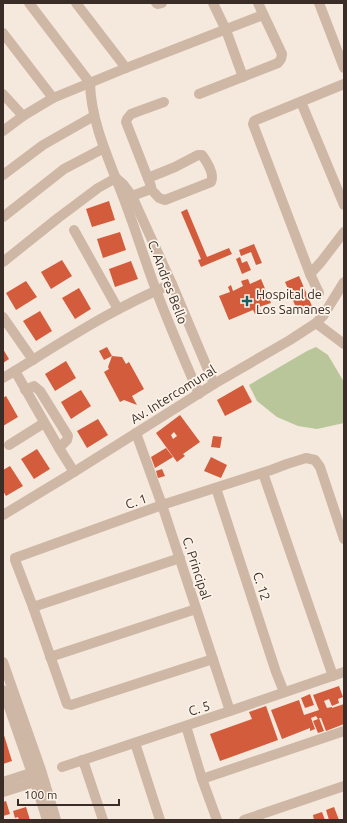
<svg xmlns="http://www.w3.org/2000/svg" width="347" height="823" font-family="Ubuntu,sans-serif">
<rect width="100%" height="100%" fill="#f5e8dc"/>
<path fill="#b8c69a" d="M316,347L328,355L344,382V423L317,429L298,426L277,417L257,401L249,385L307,351Z"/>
<g fill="#d35c3c" fill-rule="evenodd">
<path d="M109,201L115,220L92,227L86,209Z"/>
<path d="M187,209L207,257L229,248L232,254L201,267L198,260L201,259L181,212Z"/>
<path d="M120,232L126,250L103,258L97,239Z"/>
<path d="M254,244L262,263L256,265L251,252L241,256L239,250Z"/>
<path d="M240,257L242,263L247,261L251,270L242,274L236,259Z"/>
<path d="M62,260L72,276L51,289L41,272Z"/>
<path d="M131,261L138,279L115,287L109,269Z"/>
<path d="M299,276L312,306L298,312L285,282Z"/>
<path d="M248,279L250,284L261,279L271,303L259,307L261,312L255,314L253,310L229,320L219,296L230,292L228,287L231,285L233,291L243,286L241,281Z"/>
<path d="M26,281L37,297L16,310L6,293Z"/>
<path d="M79,288L91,309L75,319L62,298Z"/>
<path d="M40,311L52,331L36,341L23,321Z"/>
<path d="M107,347L112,356L104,360L99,351Z"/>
<path d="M3,349L9,359L3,363Z"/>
<path d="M112,356L122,357L126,364L129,362L144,389L132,396L137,405L124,400L120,402L104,372L109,369L108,367Z"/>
<path d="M66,361L76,378L55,391L45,374Z"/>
<path d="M243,385L252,402L225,416L217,400Z"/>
<path d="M81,390L91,406L71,419L61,402Z"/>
<path d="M6,396L18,417L3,426V398Z"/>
<path d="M180,415L200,442L183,454L185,456L177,462L156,433ZM174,432L177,436L173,439L171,435Z"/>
<path d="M98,419L108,435L87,448L77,431Z"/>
<path d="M213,436L222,437L220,448L211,447Z"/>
<path d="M166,448L173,457L155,468L151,457Z"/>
<path d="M37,449L50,469L34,479L21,459Z"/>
<path d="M211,457L227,465L221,478L204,471Z"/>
<path d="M10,466L23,486L6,496L3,491V470Z"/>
<path d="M162,469L165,476L158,478L156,471Z"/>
<path d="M339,686L343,697L338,699L339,703L332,706L329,699L324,701L327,708L332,707V708L344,704V724L326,731L321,718H319L324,731L318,733L313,721L318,719L316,716L311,718L315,729L310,731V728L282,739L271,710L299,700L304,715L319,710L313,695Z"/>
<path d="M310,694L314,705L305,708L301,698Z"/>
<path d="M266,706L278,740L220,761L210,734L252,719L249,712Z"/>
<path d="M3,732L12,761L3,764Z"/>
<path d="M6,801L10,814L3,816V802Z"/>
<path d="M26,807L30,820H19L18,817L15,818L13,811Z"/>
<path d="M334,807L339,820H329L326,810Z"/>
<path d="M322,812L325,820H314L313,815Z"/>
</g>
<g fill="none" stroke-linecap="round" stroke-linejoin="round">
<g stroke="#cfb7a6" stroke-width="10">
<path d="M29,3L90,83C91,124 111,164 125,202C136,231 145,261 156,290C169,325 184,359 199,394"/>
<path d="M76,3L126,68"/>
<path d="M156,3L158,4L162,3"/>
<path d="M213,3L226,30L243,77"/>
<path d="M319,3L344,68"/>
<path d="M3,33L53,98"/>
<path d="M3,94L23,116L53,98L126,68L263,15"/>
<path d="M199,94L278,63L281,59L282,54L258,3"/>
<path d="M301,102L344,205"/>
<path d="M3,131L23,116"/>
<path d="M3,175L43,145L94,116"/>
<path d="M148,178L175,167L198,155H202C207,162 215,174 211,182L165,200L159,198L150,188"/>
<path d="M132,196L148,190L151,186L126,122L127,119L131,114L164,102"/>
<path d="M3,217L64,169L104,148"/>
<path d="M74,230L118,309"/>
<path d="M3,262L58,218L98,188L116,178L123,184L132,196L172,284L214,384"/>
<path d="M310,274L321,262L344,232"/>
<path d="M319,293L310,274L253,124L254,121L256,120L344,84"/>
<path d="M3,317L33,360"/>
<path d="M316,323L344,344"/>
<path d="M15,371L59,448L74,472"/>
<path d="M3,378C58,345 112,308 172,284"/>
<path d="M25,390L34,386L40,391L68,436L67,440L59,448"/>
<path d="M136,433L162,505L230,711"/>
<path d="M9,445L44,423"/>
<path d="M263,473L333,676"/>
<path d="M216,488L276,672L284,692"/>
<path d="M3,515L74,472L214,384L290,340L316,323L323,316L344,282"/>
<path d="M33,607L180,558"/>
<path d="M50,657L196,609"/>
<path d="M213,659L71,705L67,704L33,607L15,560V558L162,505L271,470L287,464L306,458L315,460L320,467L344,539"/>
<path d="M3,662L41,770L56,820"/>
<path d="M3,690L35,782L47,820"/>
<path d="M186,726L202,779L217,820"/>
<path d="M135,743L160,820"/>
<path d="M82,760L85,766L103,820"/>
<path d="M62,767L230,711L344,672"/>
<path d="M202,779L344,731"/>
<path d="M3,782L37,771"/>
<path d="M3,792L35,782"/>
<path d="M244,820L344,786"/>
</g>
</g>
<path fill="#185e61" stroke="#fcf3e9" stroke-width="1.5" d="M245 295h4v4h4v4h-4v4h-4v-4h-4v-4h4z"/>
<g text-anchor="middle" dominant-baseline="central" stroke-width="3.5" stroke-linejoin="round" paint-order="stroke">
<g font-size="13" fill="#3a2d28" stroke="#fcf3e9">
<text transform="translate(168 282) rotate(69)">C. Andres Bello</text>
<text transform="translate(173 394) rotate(-32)">Av. Intercomunal</text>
<text transform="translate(136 501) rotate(-19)">C. 1</text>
<text transform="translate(197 568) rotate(72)">C. Principal</text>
<text transform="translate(262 586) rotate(72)">C. 12</text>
<text transform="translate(199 708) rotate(-18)">C. 5</text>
</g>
<g font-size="13" fill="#3a2d28" stroke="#fcf3e9" text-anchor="start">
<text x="256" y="294">Hospital de<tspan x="256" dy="15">Los Samanes</tspan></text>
</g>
</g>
<rect width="347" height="823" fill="none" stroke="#3a2d28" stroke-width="8"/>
<path d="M18 799v6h101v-6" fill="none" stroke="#3a2d28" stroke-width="2"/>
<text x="24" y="799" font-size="12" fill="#3a2d28" stroke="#fcf3e9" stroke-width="3" paint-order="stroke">100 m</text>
</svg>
